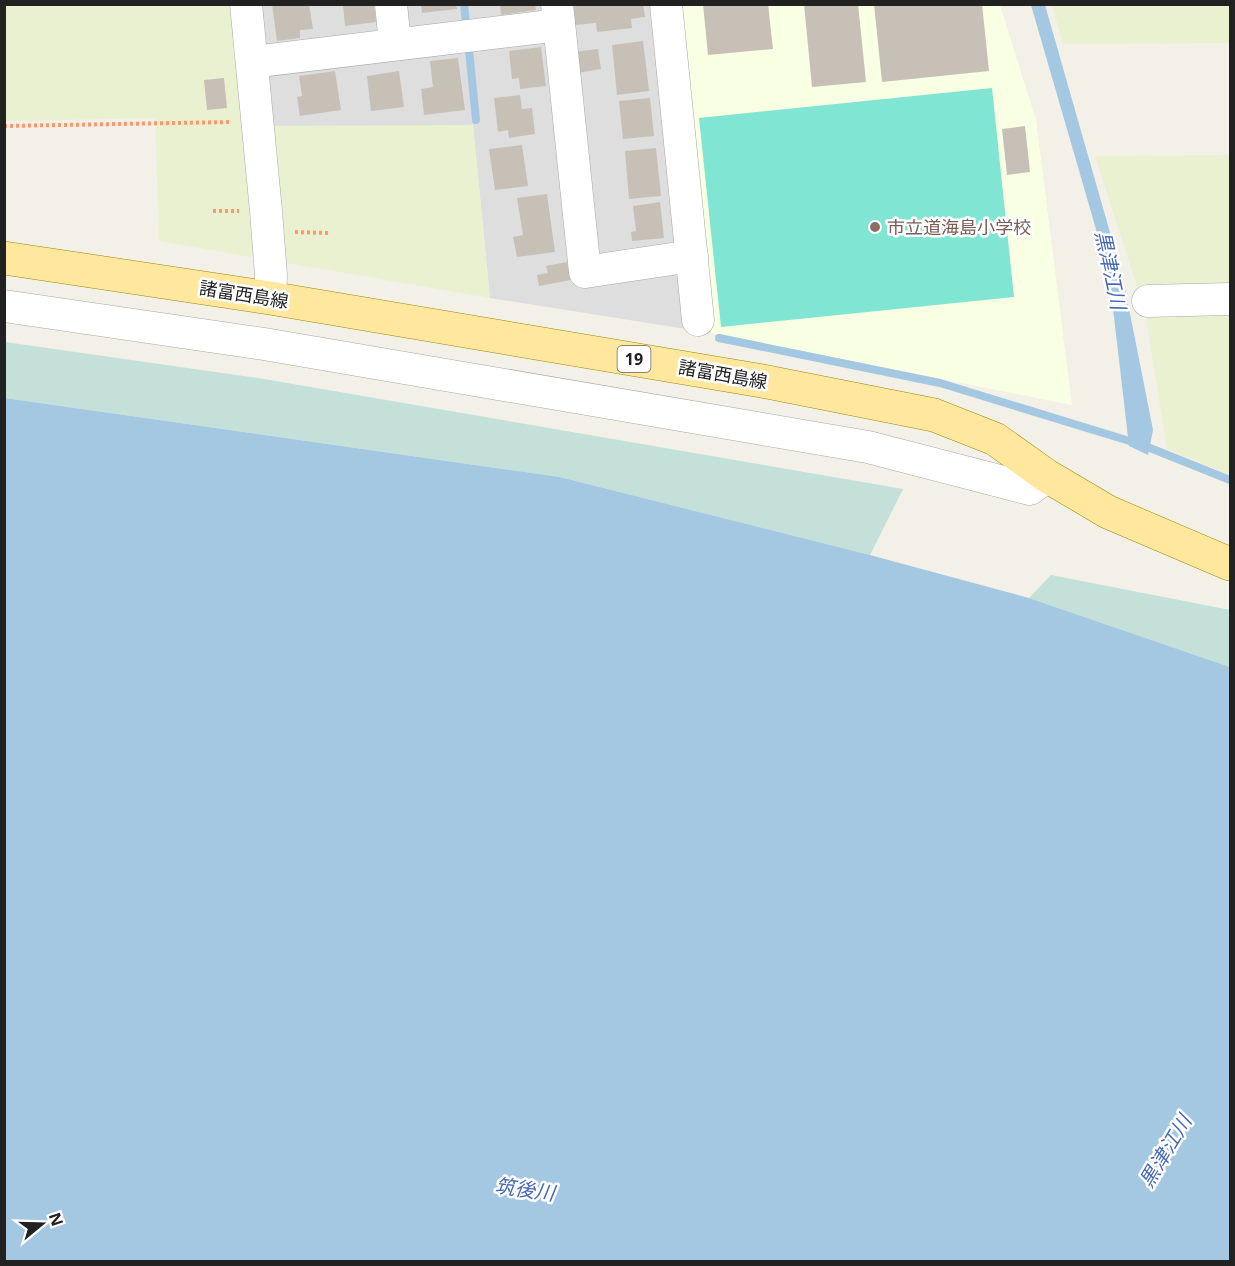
<svg xmlns="http://www.w3.org/2000/svg" width="1235" height="1266" font-family="'Open Sans','Noto Sans JP',sans-serif">
<rect width="100%" height="100%" fill="#f2f0e7"/>
<path fill="#dfdede" d="M231,5H678L711,333L490,298L473,126H244Z"/>
<path fill="#f9ffe2" d="M678,5H1000L1036,120L1072,405L711,333Z"/>
<g fill="#e9f1d1">
<path d="M4,5H231L244,126L473,125L490,298L159,241L155,118L5,121Z"/>
<path d="M1052,5H1230V43L1063,44Z"/>
<path d="M1230,155V475L1167,449L1145,311L1095,156Z"/>
</g>
<g fill="#c3e1d9">
<path d="M5,342L258,378L903,489L870,555L560,477L5,398Z"/>
<path d="M1051,575L1230,610V667L1029,598Z"/>
</g>
<path fill="#80e5d2" d="M992,88L1014,297L721,327L699,118Z"/>
<g fill="#a5c8e2">
<path d="M1031,5H1045L1123,278L1153,430L1148,455L1129,446L1109,274Z"/>
<path d="M5,398L560,477L870,555L1029,598L1230,667V1261H5Z"/>
</g>
<g fill="none" stroke-linecap="round" stroke-linejoin="round">
<g stroke="#a5c8e2" stroke-width="8">
<path d="M464,4L466,24"/>
<path d="M469,50L476,120"/>
<path d="M719,338L940,383L1136,443"/>
<path d="M1140,444L1230,480"/>
</g>
</g>
<g fill="#c7c0b6">
<path d="M272,4H309L313,29L300,30V38L277,41Z"/>
<path d="M343,4H374L376,22L345,26Z"/>
<path d="M421,4H456L457,9L422,13Z"/>
<path d="M500,4H535L536,10L501,15Z"/>
<path d="M572,4H643L645,17L631,19L632,28L597,32L596,23L575,25Z"/>
<path d="M703,4H768L773,49L708,55Z"/>
<path d="M804,4H858L866,82L812,87Z"/>
<path d="M874,4H982L989,71L882,82Z"/>
<path d="M643,41L649,91L617,95L612,45Z"/>
<path d="M541,47L546,86L520,89L519,78L512,79L509,51Z"/>
<path d="M598,49L601,69L577,73L574,52Z"/>
<path d="M458,58L465,110L424,115L421,89L433,87L430,61Z"/>
<path d="M335,71L341,110L300,116L297,97L302,96L299,76Z"/>
<path d="M399,71L404,107L371,111L367,76Z"/>
<path d="M224,78L227,108L207,110L204,80Z"/>
<path d="M520,95L522,109L532,108L535,134L509,138L508,130L498,132L494,98Z"/>
<path d="M650,98L654,136L623,139L619,101Z"/>
<path d="M1025,126L1030,172L1007,175L1002,129Z"/>
<path d="M522,145L528,186L495,190L489,149Z"/>
<path d="M656,148L661,196L629,199L625,151Z"/>
<path d="M547,194L555,252L517,257L513,237L523,235L517,198Z"/>
<path d="M660,202L664,238L632,241L631,232L636,231L633,206Z"/>
<path d="M567,262L571,280L539,286L537,275L548,273L546,266Z"/>
</g>
<g fill="none" stroke-linecap="round" stroke-linejoin="round">
<defs>
<g id="minor">
<path d="M246,4L266,211L271,275L270,298"/>
<path d="M391,4L395,44"/>
<path d="M557,4L585,272L692,256"/>
<path d="M666,4L698,320"/>
<path d="M252,62L559,25"/>
<path d="M1148,301L1230,299"/>
<path d="M4,306L264,344L868,447L1030,489L1047,476"/>
</g>
<path id="major" d="M4,258L270,298L762,381L934,415L995,439L1047,476L1108,512L1230,564"/>
</defs>
<use href="#minor" stroke="#a8a8a8" stroke-width="33"/>
<use href="#major" stroke="#9d8800" stroke-width="34"/>
<g stroke="#ff976a" stroke-width="4" stroke-dasharray="3 3" stroke-linecap="butt">
<path d="M4,126L232,122"/>
<path d="M213,211H239"/>
<path d="M295,232L328,233"/>
</g>
<use href="#minor" stroke="#fff" stroke-width="32"/>
<use href="#major" stroke="#ffe89e" stroke-width="33"/>
</g>
<circle fill="#8d6e63" stroke="#fff" stroke-width="2" cx="875" cy="227" r="6"/>
<g text-anchor="middle" dominant-baseline="central" stroke-width="5" stroke-linejoin="round" paint-order="stroke">
<rect fill="#fff" stroke="#646464" stroke-width="1.5" x="617.5" y="346" width="33" height="26" rx="4.5"/>
<g font-size="16" font-weight="bold" fill="#212121">
<text x="634" y="359">19</text>
</g>
<g font-size="18" fill="#785e54" stroke="#fff" text-anchor="start">
<text x="887" y="227">市立道海島小学校</text>
</g>
<g font-size="18" fill="#212121" stroke="#fff">
<text transform="translate(244 294) rotate(9)">諸富西島線</text>
<text transform="translate(723 374) rotate(10)">諸富西島線</text>
</g>
<g font-size="20" font-style="italic" fill="#4568b8" stroke="#fff">
<text transform="translate(1111 270) rotate(78)">黒津江川</text>
<text transform="translate(1165 1151) rotate(-59)">黒津江川</text>
<text transform="translate(525 1189) rotate(8)">筑後川</text>
</g>
</g>
<rect width="1235" height="1266" fill="none" stroke="#212121" stroke-width="12"/>
<g transform="translate(42 1224) rotate(71)" stroke="#ffffff" stroke-width="4.5" paint-order="stroke">
<path d="M0-4.5L10 22L0 15L-10 22Z" fill="#212121"/>
<text y="-9" font-size="16" font-weight="bold" text-anchor="middle" fill="#212121">N</text>
</g>
</svg>
